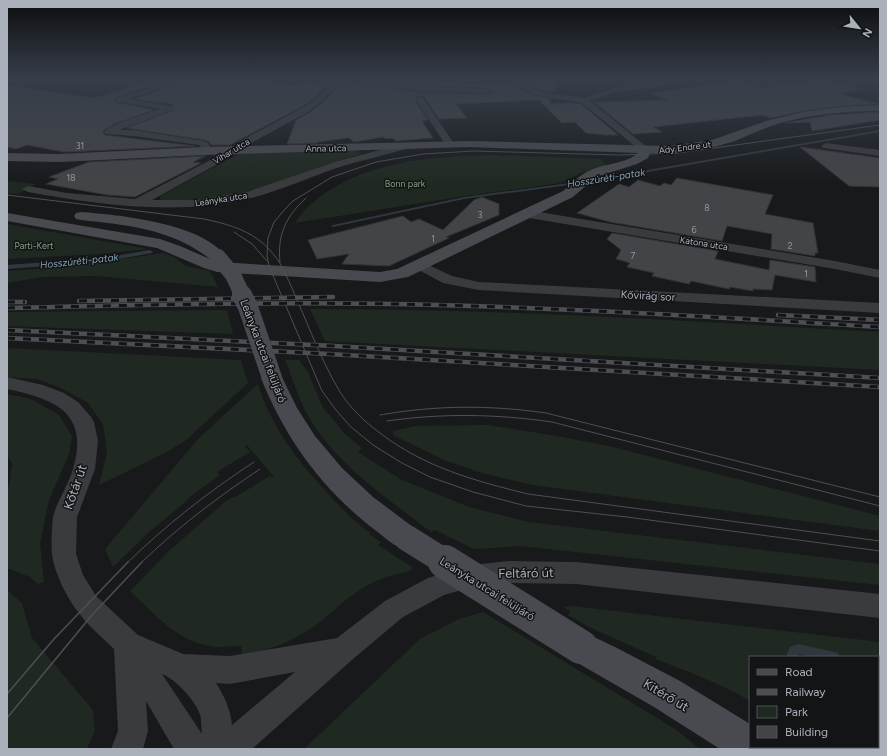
<svg xmlns="http://www.w3.org/2000/svg" width="887" height="756" font-family="Figtree,sans-serif">
<rect width="100%" height="100%" fill="#18191b"/>
<g fill="#202921">
<path d="M355,150L362,154C337,160 314,169 289,179C258,191 221,198 187,200C178,201 168,203 160,199V196L239,154Z"/>
<path d="M491,155L601,159L607,166L583,172L561,183L465,196L295,223C300,216 305,209 311,204C360,161 429,157 491,155Z"/>
<path d="M7,181L36,184L18,194L7,193Z"/>
<path d="M7,224L148,249L101,254L7,259Z"/>
<path d="M163,253L174,257L185,266L210,271L218,287L97,276L43,277L7,283V271L66,267Z"/>
<path d="M310,309C500,309 690,321 880,332V370L325,341Z"/>
<path d="M227,310L233,334L7,326V312Z"/>
<path d="M7,348L241,360L248,383L186,440L165,453L99,485L107,453L103,424L88,403L61,388L37,379L7,377Z"/>
<path d="M285,360H299L308,372L322,406L345,434L362,448L358,452L400,479L469,507L529,522L880,564V585L520,546L474,549L435,530L431,532C390,500 342,469 313,424C300,404 294,382 285,360Z"/>
<path d="M258,384C271,426 296,459 325,490C339,506 353,521 370,533L369,534L381,542L378,545L412,567L411,571C395,574 377,579 363,588C342,600 327,619 307,631C287,644 265,651 242,655L241,646C233,646 224,647 216,647C180,644 155,615 130,591L169,551L226,501L233,497H235L270,476L272,478L274,477L247,445L245,446L250,452L217,472L220,475L188,498L189,499L149,532L113,567L105,549L199,438Z"/>
<path d="M7,394L31,399L59,415L72,436L69,454L49,500L40,544L44,582L38,584L30,577L7,568V489L9,486L12,464L7,454Z"/>
<path d="M488,425L557,436L613,447L880,516V531L532,485L482,473L444,460L393,435V431L416,426Z"/>
<path d="M7,590L22,603L32,638L93,710L95,730L87,749H7Z"/>
<path d="M572,606L880,642V749H820L818,747H878V657H750V701C720,683 688,672 656,659V657L589,627L568,615L570,611L563,607Z"/>
<path d="M483,612L675,729L700,749H304L420,639L459,619Z"/>
</g>
<g fill="none" stroke-linecap="round" stroke-linejoin="round">
<g fill="#2f383e" fill-rule="evenodd">
<path d="M880,130V132L584,183L464,199L333,227L331,226L333,225L464,197L584,181Z"/>
<path d="M150,250L153,252L152,253L102,262L7,269V265L102,258Z"/>
<path d="M798,644L834,652L838,653L839,657H810L799,654L797,657H786L790,647Z"/>
<rect x="878" y="659" width="2" height="10"/>
<path d="M878,725L880,726V739L878,738Z"/>
</g>
</g>
<g fill="#434447" stroke="#333336">
<path d="M188,79H267L268,83L295,86L307,82L328,84L315,98L301,107L230,145H211L209,142L204,140L127,128L174,110L173,104L135,99L187,80Z"/>
<path d="M392,79L463,81L461,84H511L521,90L536,96L551,99L550,104L572,103L581,104L618,135H605L586,133L575,122L562,123L539,100L456,104L467,118L439,119L424,97L417,96L415,101L428,120L422,121L433,138L396,141L393,138L385,139L384,137L354,142L349,138L318,142L317,143L287,144L296,120L309,113L322,103L339,86L349,87L352,83L365,84L417,92L489,94L494,92L489,88L417,86L387,80Z"/>
<path d="M521,79H558L554,92L542,91L520,80Z"/>
<path d="M820,80L862,89L840,94L878,104L841,106L803,111L771,118L762,115L653,127L662,132L633,134L594,102L668,100L651,93L731,82H742L763,88L792,82L802,85Z"/>
<path d="M146,83L155,84L116,97L114,102L154,110L114,124L103,131L104,135L195,146L64,152L27,145L16,149L7,147V85L94,98Z"/>
<path d="M880,112V120L812,131L810,122L785,123L830,115Z"/>
<path d="M800,147L880,158V187L849,186Z"/>
<path d="M205,156L193,162L201,163L135,197L107,195L46,184L58,179L49,177L89,162Z"/>
<path d="M677,178L773,195L765,214L813,223L818,253H815V256L771,249L772,234L727,226L722,241L610,222L577,213L619,184L629,187L638,180L660,186L664,183L671,185Z"/>
<path d="M482,197L499,204V215L446,237L449,238L389,266L342,264L349,254L317,259L308,240L403,216L411,222L419,219L443,230L474,200Z"/>
<path d="M612,233L718,251L715,259L769,270L770,260L815,267L816,282L775,275L772,290L753,289V291L730,287L729,289L691,281L689,284L652,276L654,273L627,267L630,263L616,259L621,250L607,239Z"/>
</g>
<g fill="none" stroke-linecap="round" stroke-linejoin="round">
<g fill="#3a3b3f" fill-rule="evenodd">
<path d="M177,79H187L129,99L170,106H173V110L119,130H134L204,141L208,143L211,148L206,153H200L198,151L201,147L199,145L134,136L105,134L104,132C112,123 147,114 160,109L119,102H116V98Z"/>
<path d="M336,79H344L321,102L308,112L253,142L232,156L152,200H195L247,192L338,161L407,143L410,144L412,146L410,148C389,154 367,159 346,165C314,175 283,190 251,198C179,216 100,205 28,192L22,189L28,186L67,193L135,199L226,152L246,138L302,108L316,99Z"/>
<path d="M355,79H369L417,87L489,89L493,91L489,93L417,91L359,81Z"/>
<path d="M507,79H515L528,86L542,92L584,98L615,88L667,81L671,83L667,85L616,92L590,101L648,148L650,150L645,153L642,152L582,103L537,95L522,89Z"/>
<path d="M417,98H423L455,145L453,147H447L416,100Z"/>
<path d="M826,143L880,150V156L823,148L821,146Z"/>
<path d="M527,210L835,261L880,270V278L835,269L523,217L521,214L523,211Z"/>
<path d="M420,261L452,276L479,282L880,303V313L479,290L443,283L415,268L413,265L415,262Z"/>
<path d="M7,377L43,385L64,393L78,402L91,417L94,422L98,441L95,469L77,517L76,554L83,575L96,596L138,635L183,654L230,656L337,638L385,601L428,578L472,565L508,561L576,562L880,594V618L576,584L508,583L472,587L444,595L403,617L353,659L252,749H174L146,701L148,731L143,749H111L118,731L114,649C102,637 88,626 78,612C67,598 54,572 52,554C51,545 52,526 53,517C57,501 68,486 73,469C90,412 54,399 7,389ZM295,672L232,725C231,711 224,695 216,683L230,684ZM162,674C175,679 193,698 199,712C202,718 201,727 202,734Z"/>
</g>
<g fill="#484a4f" fill-rule="evenodd">
<path d="M880,105V111C846,111 813,114 780,123C764,128 750,135 735,141C708,150 679,154 650,153L648,158L637,164L596,177L573,197L408,277L380,282L217,272L204,268L157,248L7,221V213L160,239L180,246L210,259C172,229 127,225 81,220L76,219L74,216L76,213L81,212C119,215 203,223 226,257L224,261L219,262L380,272L397,269L563,191C572,184 580,174 591,170C606,163 626,164 638,153L470,147L203,155L59,162L7,161V153L59,154L203,147L470,141L669,146L712,140L766,121L803,112L841,107Z"/>
<path d="M272,371L280,373L297,408L315,436L342,468L373,497L417,530L422,538L417,546C398,553 390,541 375,530C322,489 286,440 261,378L264,373Z"/>
<path d="M581,631L615,647L680,681L750,724V747H769L768,749H720L654,707L569,658L564,647L569,636Z"/>
</g>
<g stroke="#4d4f54" stroke-width="1">
<path d="M880,125L678,153L621,155L473,151L423,154L376,162L332,177L293,201L286,208L274,222L268,238L267,256L269,266L322,391L336,410L350,426L373,445L402,463L430,477L473,492L526,506L627,517L880,551"/>
<path d="M7,195L204,219C237,226 262,234 281,265C302,306 316,352 340,392C351,409 364,421 380,433C424,467 475,481 528,494L880,541"/>
<path d="M234,232L252,244L267,261"/>
<path d="M280,262C277,235 286,216 306,198"/>
<path d="M380,415C436,405 490,405 546,413L880,497"/>
<path d="M387,421C443,413 496,414 552,422L880,506"/>
<path d="M127,563C166,525 208,492 254,462"/>
<path d="M141,563C178,527 218,497 260,469"/>
</g>
<g stroke="#4d4f54" stroke-width="1.5">
<path d="M7,694L54,639L128,562"/>
<path d="M7,718L92,615L142,562"/>
</g>
<defs>
<g id="rail">
<path d="M79,301L333,297"/>
<path d="M7,302H25"/>
<path d="M7,308C150,305 294,301 437,305C585,309 732,318 880,327"/>
<path d="M778,315L880,320"/>
<path d="M7,330L334,346L880,378"/>
<path d="M7,338L329,354L880,387"/>
</g>
</defs>
<use href="#rail" stroke="#4d4f54" stroke-width="4.5"/>
<use href="#rail" stroke="#131416" stroke-width="3" stroke-dasharray="8" stroke-linecap="butt"/>
<path stroke="#484a4f" stroke-width="16" d="M218,257L233,275L243,296"/>
<path stroke="#484a4f" stroke-width="20" d="M242,295L248,307L272,378"/>
<path stroke="#484a4f" stroke-width="26" d="M407,538L447,563"/>
<path stroke="#484a4f" stroke-width="34" d="M445,562L581,647"/>
</g>
<linearGradient id="sky" x2="0" y2="1"><stop stop-color="#0d0e0f"/><stop offset="0.43" stop-color="#373e4a"/><stop offset="1" stop-color="#373e4a" stop-opacity="0"/></linearGradient>
<rect width="887" height="184" fill="url(#sky)"/>
<g text-anchor="middle" dominant-baseline="central" stroke-width="3" stroke-linejoin="round" paint-order="stroke">
<g font-size="9" fill="#91969d">
<text x="80" y="145">31</text>
<text x="71" y="177">18</text>
<text x="707" y="207">8</text>
<text x="480" y="214">3</text>
<text x="694" y="229">6</text>
<text x="433" y="238">1</text>
<text x="790" y="245">2</text>
<text x="633" y="255">7</text>
<text x="806" y="273">1</text>
</g>
<g font-size="9" fill="#abb1ba" stroke="#131416">
<text transform="translate(685 147) rotate(-7)">Ady Endre út</text>
<text transform="translate(326 148) rotate(-1)">Anna utca</text>
<text transform="translate(231 151) rotate(-31)">Vihar utca</text>
<text transform="translate(221 199) rotate(-9)">Leányka utca</text>
<text transform="translate(704 243) rotate(9)">Katona utca</text>
</g>
<g font-size="9" fill="#83a483" stroke="#131416">
<text x="405" y="183">Bonn park</text>
<text x="34" y="245">Parti-Kert</text>
</g>
<g font-size="10" font-style="italic" fill="#84a0b3" stroke="#131416">
<text transform="translate(606 178) rotate(-9)">Hosszúréti-patak</text>
<text transform="translate(79 261) rotate(-6)">Hosszúréti-patak</text>
</g>
<g font-size="11" fill="#abb1ba" stroke="#131416">
<text transform="translate(648 296) rotate(3)">Kővirág sor</text>
<text transform="translate(263 351) rotate(69)">Leányka utcai felüljáró</text>
<text transform="translate(487 589) rotate(32)">Leányka utcai felüljáró</text>
</g>
<g font-size="13" fill="#abb1ba" stroke="#131416">
<text transform="translate(75 487) rotate(-71)">Kőtár út</text>
<text transform="translate(526 573) rotate(-1)">Feltáró út</text>
<text transform="translate(666 695) rotate(31)">Kitérő út</text>
</g>
</g>
<rect width="887" height="756" fill="none" stroke="#abb1ba" stroke-width="16"/>
<rect x="749" y="656" width="130" height="92" fill="#131416" stroke="#505358"/>
<rect x="757" y="669" width="20" height="6" fill="#484a4f" stroke="#505358"/>
<text x="785" y="676" font-size="12" fill="#abb1ba">Road</text>
<rect x="757" y="689" width="20" height="6" fill="#4d4f54" stroke="#505358"/>
<text x="785" y="696" font-size="12" fill="#abb1ba">Railway</text>
<rect x="757" y="706" width="20" height="12" fill="#202921" stroke="#505358"/>
<text x="785" y="716" font-size="12" fill="#abb1ba">Park</text>
<rect x="757" y="726" width="20" height="12" fill="#434447" stroke="#505358"/>
<text x="785" y="736" font-size="12" fill="#abb1ba">Building</text>
<g transform="translate(859 28) rotate(120)" stroke="#131416" stroke-width="3" paint-order="stroke">
<path d="M0-3L7 15L0 10L-7 15Z" fill="#abb1ba"/>
<text y="-6" font-size="11" font-weight="bold" text-anchor="middle" fill="#abb1ba">N</text>
</g>
</svg>
